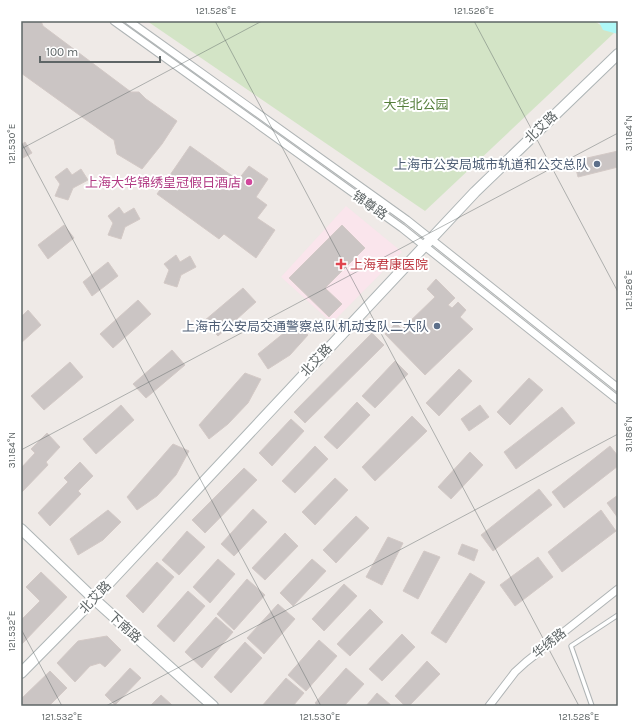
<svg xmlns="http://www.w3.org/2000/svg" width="639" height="727" font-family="Karla,'Noto Sans SC',sans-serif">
<rect width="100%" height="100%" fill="#efeae7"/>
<path fill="#fae5ec" d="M346,206L402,252L332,323L281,277Z"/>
<path fill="#d3e4c6" d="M147,21H594L614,33L425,211Z"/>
<path fill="#aef8f7" d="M596,21H618V34L603,30L599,22Z"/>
<g fill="#cbc5c4" stroke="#d3c9c6">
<path d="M21,21H41L43,26L131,92H139L146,99L177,121L162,144L142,169L117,154L114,140L21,73Z"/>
<path d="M25,142L32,153L21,159V145Z"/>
<path d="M190,146L238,180L249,166L268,179L256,197L267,205L257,218L275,230L256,258L224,234L219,239L157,194Z"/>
<path d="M618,151V167L578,177L574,161Z"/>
<path d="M67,168L72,175L81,169L88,180L73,188L68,200L55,196L60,184L55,177Z"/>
<path d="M119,207L124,214L134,208L140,219L125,227L121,239L108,235L113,223L108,216Z"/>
<path d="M64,225L74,238L48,259L38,245Z"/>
<path d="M342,225L365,248L325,288L342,304L329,317L289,278Z"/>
<path d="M176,255L180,262L190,256L196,267L181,275L177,287L164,283L169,270L164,264Z"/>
<path d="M108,262L118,276L92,296L83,282Z"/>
<path d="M436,279L455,298L448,305L452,308L458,302L466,310L460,317L473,329L425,375L385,334L396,323L402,329L435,297L427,289Z"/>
<path d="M243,288L256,302L218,336L204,321Z"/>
<path d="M138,300L151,314L113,348L100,334Z"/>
<path d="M28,310L41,325L21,343V317Z"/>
<path d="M295,324L308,335L290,355L268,369L258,354Z"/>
<path d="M372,333L384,345L305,423L294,412Z"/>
<path d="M172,350L185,365L146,398L133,384Z"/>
<path d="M395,361L408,374L375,408L362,396Z"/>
<path d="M70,362L83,377L44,410L31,396Z"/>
<path d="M459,369L472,381L439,416L426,403Z"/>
<path d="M245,373L261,379L248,403L228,424L209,439L199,425Z"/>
<path d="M529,378L543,390L510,425L497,412Z"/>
<path d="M357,402L370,415L337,449L324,437Z"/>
<path d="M121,405L134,420L96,454L83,439Z"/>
<path d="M480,405L489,417L469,431L461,419Z"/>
<path d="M562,407L575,423L516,469L504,452Z"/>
<path d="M412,416L427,431L375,481L362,467Z"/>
<path d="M291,419L304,431L272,466L259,453Z"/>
<path d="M47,433L60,447L46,462L48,465L21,493V468L35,453L31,449Z"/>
<path d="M173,444L189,451L176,475L157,496L137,510L127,497Z"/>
<path d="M315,446L328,459L295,493L282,481Z"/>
<path d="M610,446L618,456V466L564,508L552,492Z"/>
<path d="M470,452L483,465L451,499L438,487Z"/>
<path d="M80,462L93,476L78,491L81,494L50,526L38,513L68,482L64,478Z"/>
<path d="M244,468L257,480L205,533L192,520Z"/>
<path d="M335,478L348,490L315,525L302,512Z"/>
<path d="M539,489L552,505L493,551L481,535Z"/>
<path d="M618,495V518L607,503Z"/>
<path d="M253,509L267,522L234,556L221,544Z"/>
<path d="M108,510L121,522L103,540L78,555L70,539Z"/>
<path d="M601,510L616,531L562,572L548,552Z"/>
<path d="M356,516L369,528L336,563L323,550Z"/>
<path d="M187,531L205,547L179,575L162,560Z"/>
<path d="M285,533L298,546L265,580L252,568Z"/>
<path d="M388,537L403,543L382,585L366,577Z"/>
<path d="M462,544L478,550L474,561L458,554Z"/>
<path d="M424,551L440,557L418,599L403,591Z"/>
<path d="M538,557L553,577L515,606L500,585Z"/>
<path d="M218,559L235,574L210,603L193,587Z"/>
<path d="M312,559L326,571L293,606L280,593Z"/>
<path d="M157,562L174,577L143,613L126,596Z"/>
<path d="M41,572L67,597L21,645V620L40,601L26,587Z"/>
<path d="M470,573L485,582L446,643L431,633Z"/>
<path d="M247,579L265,595L234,630L217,614Z"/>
<path d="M344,584L357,596L324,631L312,619Z"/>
<path d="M188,591L205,606L174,642L157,626Z"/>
<path d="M278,604L295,619L264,654L247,638Z"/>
<path d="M370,609L383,622L350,656L337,644Z"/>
<path d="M216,617L233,632L202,668L185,652Z"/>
<path d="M402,634L415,647L382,681L369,669Z"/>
<path d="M107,636L121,650L105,667L100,663L90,666L75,682L57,663L78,641Z"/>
<path d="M319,640L337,656L306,691L288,675Z"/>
<path d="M245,642L262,658L231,693L214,677Z"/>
<path d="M427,661L440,674L409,706H405L395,696Z"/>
<path d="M130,668L141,678L115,705L105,695Z"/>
<path d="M346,668L364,684L344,706H318L315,703Z"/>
<path d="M50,671L67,688L49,706H21V699Z"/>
<path d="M286,678L304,693L293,706H262Z"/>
<path d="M377,693L392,706H366Z"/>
<path d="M161,695L172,705L171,706H150Z"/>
</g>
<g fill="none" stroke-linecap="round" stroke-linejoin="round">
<defs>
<path id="lane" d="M592,706L571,646L618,615"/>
<g id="street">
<path d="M114,21L402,228L618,400"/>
<path d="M129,21L407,220L618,388"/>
<path d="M489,706L515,672L526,662L618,589"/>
</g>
<g id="secondary">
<path d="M21,529L94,599L213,706"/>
<path d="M21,673L94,599L475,192L618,54"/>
</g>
</defs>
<use href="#lane" stroke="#afb4b5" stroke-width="5.5"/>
<use href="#street" stroke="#afb4b5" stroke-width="9"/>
<use href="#secondary" stroke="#aeb5b6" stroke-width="12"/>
<use href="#lane" stroke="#fff" stroke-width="3.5"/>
<use href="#street" stroke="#fff" stroke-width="7"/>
<use href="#secondary" stroke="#fff" stroke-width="10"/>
</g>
<path fill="none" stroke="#5e6566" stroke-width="1" stroke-opacity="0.45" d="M215,21L579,706M474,21L618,292M21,142L321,706M21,149L262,21M21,450L618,133M21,629L62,706M106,706L618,434"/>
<g fill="#5c6f8a" stroke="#fff" stroke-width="1.5">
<circle cx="597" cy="164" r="4"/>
<circle cx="437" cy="326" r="4"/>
</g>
<circle fill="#d1479c" stroke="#fff" stroke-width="1.5" cx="249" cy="182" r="4"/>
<path fill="#e0444e" stroke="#fff" stroke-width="1.5" d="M339 258h4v4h4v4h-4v4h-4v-4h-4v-4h4z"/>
<g text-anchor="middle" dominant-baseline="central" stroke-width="4" stroke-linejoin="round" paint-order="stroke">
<g font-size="13" fill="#567f3c" stroke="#fff">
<text x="416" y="104">大华北公园</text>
</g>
<g font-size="13" fill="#5e6566" stroke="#fff">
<text transform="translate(541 127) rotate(-43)">北艾路</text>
<text transform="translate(370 205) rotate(35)">锦尊路</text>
<text transform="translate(316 360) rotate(-47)">北艾路</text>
<text transform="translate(95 597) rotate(-46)">北艾路</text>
<text transform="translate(125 627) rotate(42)">下南路</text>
<text transform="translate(549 643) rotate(-39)">华绣路</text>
</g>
<g font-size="13" fill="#4e5e75" stroke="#fff" text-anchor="end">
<text x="589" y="164">上海市公安局城市轨道和公交总队</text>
<text x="429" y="326">上海市公安局交通警察总队机动支队二大队</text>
</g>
<g font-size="13" fill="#b23c85" stroke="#fff" text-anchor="end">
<text x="241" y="182">上海大华锦绣皇冠假日酒店</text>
</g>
<g font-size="13" fill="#be3a42" stroke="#fff" text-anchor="start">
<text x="350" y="264">上海君康医院</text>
</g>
</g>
<rect width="639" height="727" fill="none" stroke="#ffffff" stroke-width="44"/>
<path d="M40 56v6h120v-6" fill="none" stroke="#5e6566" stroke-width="2"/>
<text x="46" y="56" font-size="12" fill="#5e6566" stroke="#ffffff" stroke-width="3" paint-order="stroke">100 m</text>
<rect x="22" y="22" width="595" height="683" fill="none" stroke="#5e6566" stroke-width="1.5"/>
<g font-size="10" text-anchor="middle" fill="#5e6566">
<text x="216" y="14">121.528°E</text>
<text x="474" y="14">121.526°E</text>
<text transform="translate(628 133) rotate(-90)" y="4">31.184°N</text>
<text transform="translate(11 144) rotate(-90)" y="4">121.530°E</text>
<text transform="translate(628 290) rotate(-90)" y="4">121.526°E</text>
<text transform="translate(628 434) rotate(-90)" y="4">31.186°N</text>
<text transform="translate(11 450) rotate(-90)" y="4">31.184°N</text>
<text transform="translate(11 631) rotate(-90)" y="4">121.532°E</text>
<text x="62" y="720">121.532°E</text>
<text x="320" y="720">121.530°E</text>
<text x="579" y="720">121.528°E</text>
</g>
</svg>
